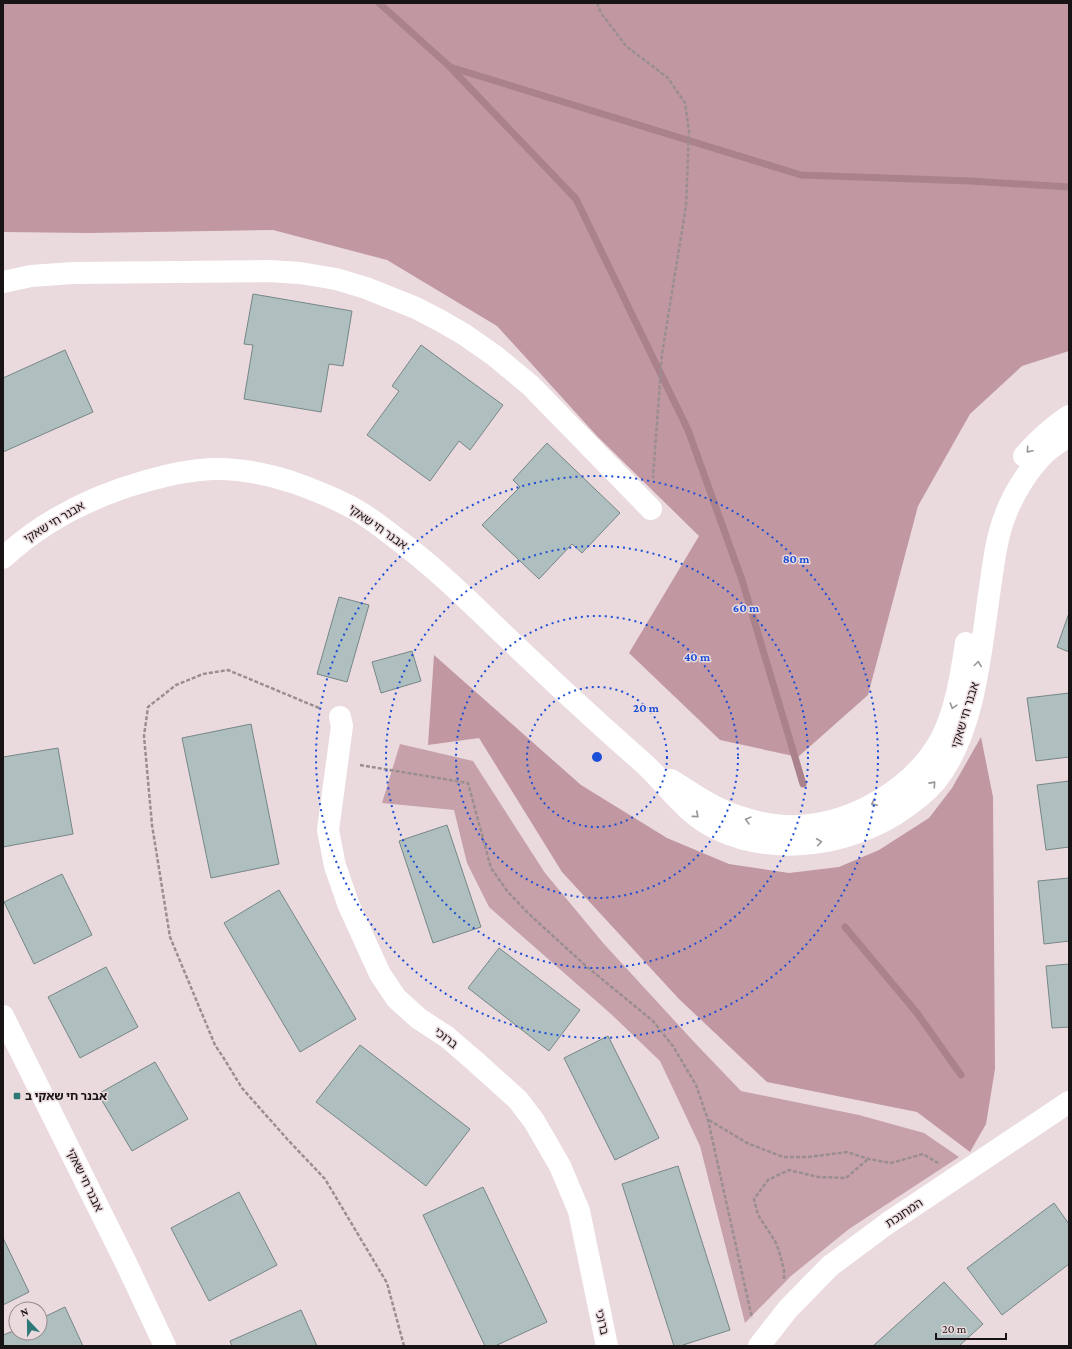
<svg xmlns="http://www.w3.org/2000/svg" width="1072" height="1349" font-family="'Crimson Pro','Noto Sans Hebrew',serif">
<rect width="100%" height="100%" fill="#eadadd"/>
<path fill="#c7a1a9" d="M400,744L473,761L545,873L604,944L695,1043L741,1091L859,1115L924,1133L959,1157L849,1229L791,1276L745,1323L700,1146L660,1061L611,1014L489,907L467,863L454,810L382,803Z"/>
<g fill="#c198a1">
<path d="M3,3H1069V351L1022,366L970,414L918,506L868,695L798,757L720,740L629,653L699,536L597,436L497,326L387,260L273,230L89,233L3,232Z"/>
<path d="M434,655L581,785L667,838L729,864L789,873L839,867L879,850L929,818L952,788L981,737L993,797L995,1069L986,1124L970,1152L917,1112L767,1082L679,999L562,872L479,738L428,745Z"/>
</g>
<g fill="none" stroke-linecap="round" stroke-linejoin="round">
<g stroke="#aa828b" stroke-width="7">
<path d="M379,3L449,66L576,199L688,430L742,580L803,784"/>
<path d="M450,67L801,175L970,181L1069,187"/>
<path d="M845,927L917,1013L961,1075"/>
</g>
</g>
<g fill="#afbfbf" stroke="#768686">
<path d="M253,294L352,311L343,366L329,364L321,412L244,399L253,345L244,344Z"/>
<path d="M421,345L503,405L470,450L459,441L430,481L367,435L399,391L392,386Z"/>
<path d="M65,350L93,412L3,452V378Z"/>
<path d="M547,443L620,513L582,553L572,544L539,579L482,525L520,487L513,480Z"/>
<path d="M339,597L369,605L347,682L317,674Z"/>
<path d="M1069,613V652L1057,647Z"/>
<path d="M412,651L421,681L381,693L372,662Z"/>
<path d="M1069,693V757L1036,761L1027,698Z"/>
<path d="M251,724L279,864L211,878L182,738Z"/>
<path d="M58,748L73,834L3,847V757Z"/>
<path d="M1069,781V847L1046,850L1037,785Z"/>
<path d="M447,825L481,927L433,943L399,841Z"/>
<path d="M62,874L92,935L34,964L4,902Z"/>
<path d="M1069,878V941L1044,944L1038,881Z"/>
<path d="M279,890L356,1019L300,1052L224,923Z"/>
<path d="M499,948L580,1010L549,1051L468,988Z"/>
<path d="M1069,964V1027L1052,1028L1046,966Z"/>
<path d="M106,967L138,1027L80,1058L48,997Z"/>
<path d="M608,1036L659,1138L615,1160L564,1058Z"/>
<path d="M360,1045L470,1129L426,1186L316,1102Z"/>
<path d="M155,1062L188,1119L132,1151L98,1094Z"/>
<path d="M678,1166L730,1330L680,1346H674L622,1184Z"/>
<path d="M483,1187L547,1322L495,1346H485L423,1215Z"/>
<path d="M239,1192L277,1265L209,1301L171,1228Z"/>
<path d="M1054,1203L1069,1224V1264L1002,1315L967,1268Z"/>
<path d="M3,1238L29,1292L3,1305Z"/>
<path d="M944,1282L983,1324L959,1346H873Z"/>
<path d="M65,1307L83,1346H3V1335L16,1330V1333H40V1319Z"/>
<path d="M301,1310L317,1346H232L230,1341Z"/>
</g>
<g fill="none" stroke-linecap="round" stroke-linejoin="round">
<g stroke="#9a8e90" stroke-width="2.5" stroke-dasharray="4 2" stroke-linecap="butt">
<path d="M597,3L601,13L626,46L668,78L685,103L689,130L686,206L662,354L653,478"/>
<path d="M319,708L228,670L203,674L176,685L148,707L144,736L152,825L170,937L215,1045L223,1057L242,1088L288,1140L325,1179L387,1283L404,1346"/>
<path d="M360,765L468,783L491,868L508,892L529,914L586,966L653,1021L673,1046L696,1085L708,1120L752,1318"/>
<path d="M709,1120L747,1143L783,1157H808L847,1152L869,1159L891,1163L923,1154L938,1163"/>
<path d="M784,1279V1270L779,1251L775,1241L758,1215L754,1199L768,1180L789,1170L818,1177L846,1178L868,1159"/>
</g>
<g stroke="#fff" stroke-width="22">
<path d="M3,282L31,276L73,273L269,271L300,273L336,279L366,288L416,308L441,321L465,335L495,356L530,385L651,509"/>
<path d="M1024,456C1037,441 1052,427 1069,416"/>
<path d="M3,558C44,520 92,496 146,481C167,475 190,470 212,469C239,468 267,474 292,482C309,488 325,494 341,502C361,511 379,525 397,539C433,566 465,597 497,628C544,673 591,717 640,760C667,783 683,813 717,829C774,856 843,846 896,814C910,805 925,794 936,781C977,729 981,644 991,581C994,560 997,536 1005,516C1013,494 1028,470 1045,453C1052,447 1061,441 1069,436"/>
<path d="M340,717L342,726L328,830L335,866L349,906L380,974L396,998L418,1018L447,1037L476,1062L518,1100L534,1121L560,1166L579,1211L607,1346"/>
<path d="M671,780C693,794 714,809 740,817C758,823 780,827 799,826C855,823 914,788 941,739C956,710 961,675 966,643"/>
<path d="M3,1016L126,1263L165,1346"/>
<path d="M759,1346L788,1309L830,1266L888,1223L1069,1102"/>
</g>
</g>
<defs><path id="oneway-chevron" d="M-2-3.5L2.5 0L-2 3.5" fill="none" stroke-width="1.6" stroke-linecap="round" stroke-linejoin="round"/></defs>
<g stroke="#979595">
<use href="#oneway-chevron" transform="translate(1029 450) rotate(131)"/>
<use href="#oneway-chevron" transform="translate(978 664) rotate(-82)"/>
<use href="#oneway-chevron" transform="translate(953 706) rotate(107)"/>
<use href="#oneway-chevron" transform="translate(933 784) rotate(-48)"/>
<use href="#oneway-chevron" transform="translate(874 803) rotate(153)"/>
<use href="#oneway-chevron" transform="translate(696 815) rotate(40)"/>
<use href="#oneway-chevron" transform="translate(748 820) rotate(-165)"/>
<use href="#oneway-chevron" transform="translate(819 842) rotate(-8)"/>
</g>
<g fill="none" stroke="#1d4ed8" stroke-width="2" stroke-dasharray="2 4">
<circle cx="597" cy="757" r="70"/>
<circle cx="597" cy="757" r="141"/>
<circle cx="597" cy="757" r="211"/>
<circle cx="597" cy="757" r="281"/>
</g>
<rect fill="#2f7878" stroke="#eadadd" stroke-width="1.5" x="13" y="1092" width="8" height="8" rx="2"/>
<g text-anchor="middle" dominant-baseline="central" stroke-width="3" stroke-linejoin="round" paint-order="stroke">
<g font-size="12" fill="#181314" stroke="#eadadd">
<text transform="translate(54 522) rotate(-31)">אבנר חי שאקי</text>
<text transform="translate(378 527) rotate(35)">אבנר חי שאקי</text>
<text transform="translate(965 715) rotate(-73)">אבנר חי שאקי</text>
<text transform="translate(446 1038) rotate(37)">ברוכי</text>
<text transform="translate(85 1180) rotate(64)">אבנר חי שאקי</text>
<text transform="translate(904 1213) rotate(-34)">המחנכת</text>
<text transform="translate(602 1322) rotate(77)">ברוכי</text>
</g>
<g font-size="12" font-weight="bold" fill="#181314" stroke="#eadadd" text-anchor="start">
<text x="25" y="1096">אבנר חי שאקי ב</text>
</g>
</g>
<circle cx="597" cy="757" r="6" fill="#1d4ed8" stroke="#eadadd" stroke-width="2"/>
<g font-size="12" text-anchor="middle" font-weight="bold" fill="#1d4ed8" stroke="#eadadd" stroke-width="3" stroke-linejoin="round" paint-order="stroke">
<text x="796" y="563">80 m</text>
<text x="746" y="612">60 m</text>
<text x="697" y="661">40 m</text>
<text x="646" y="712">20 m</text>
</g>
<rect width="1072" height="1349" fill="none" stroke="#181314" stroke-width="8"/>
<g transform="translate(28 1321) rotate(338)"><circle r="19" fill="#eadadd" stroke="#968a8d"/>
<path d="M0-3L7 15L0 10L-7 15Z" fill="#2f7878"/>
<text y="-6" font-size="11" font-weight="bold" text-anchor="middle" fill="#181314">N</text>
</g>
<path d="M936 1333v6h70v-6" fill="none" stroke="#181314" stroke-width="2"/>
<text x="942" y="1333" font-size="12" fill="#181314" stroke="#eadadd" stroke-width="3" paint-order="stroke">20 m</text>
</svg>
